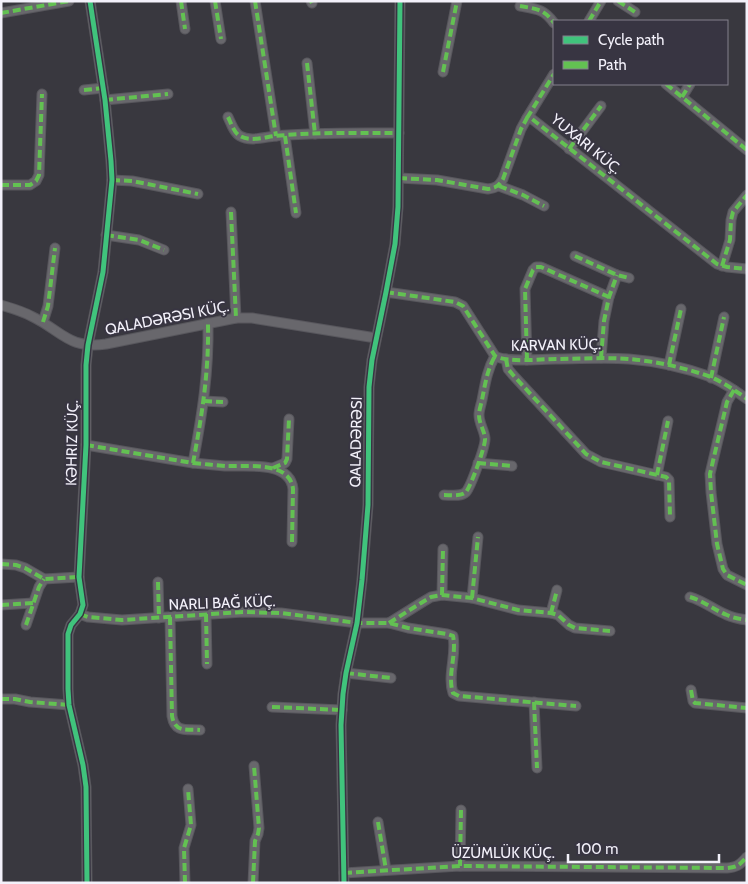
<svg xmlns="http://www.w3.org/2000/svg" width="748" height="884" font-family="Cabin,sans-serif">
<rect width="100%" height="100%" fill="#39383f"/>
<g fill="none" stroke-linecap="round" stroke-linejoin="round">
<defs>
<g id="minor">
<path d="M181,1L185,29"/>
<path d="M215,1L221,39"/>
<path d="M255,1L276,136"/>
<path d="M311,1L312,3"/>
<path d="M618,1L635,12"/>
<path d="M520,6C537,9 544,9 554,23"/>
<path d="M1,13L69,1"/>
<path d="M589,21L601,1"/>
<path d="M307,63L315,134"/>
<path d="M443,72L457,1"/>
<path d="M666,84L747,150"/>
<path d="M84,90L103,88"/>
<path d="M682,97L690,84"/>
<path d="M105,100L168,94"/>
<path d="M228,117C231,123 234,133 240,136C250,142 265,137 275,136C316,132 358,133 399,133"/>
<path d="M527,118L554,74"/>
<path d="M285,136L296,213"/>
<path d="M569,149L601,106"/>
<path d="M399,178L437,180L488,189C496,188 499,186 503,179L521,129L527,118L532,119L717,264L727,267L747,269"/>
<path d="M112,180L132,181L198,194"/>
<path d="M1,185H30L36,181L39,175L42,94"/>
<path d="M499,186L523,195L544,206"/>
<path d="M231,212L236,318"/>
<path d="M106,235L139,240L164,250"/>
<path d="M575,256L617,275L629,278"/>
<path d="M722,266L730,240L731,220L733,212L747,195"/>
<path d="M386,292L455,302L463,306L495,356C508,363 540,359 556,359C580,359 604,357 629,359C655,361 686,368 711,377C724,383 736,391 747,399"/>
<path d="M1,305C11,308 22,311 31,316C61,330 69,350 106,344L236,318H252L376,338"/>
<path d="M43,322L48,306L55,248"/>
<path d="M601,358L604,321L609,297L617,275"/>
<path d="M506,359L508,369L513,375L586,454L601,462L666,477L669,480L670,517"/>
<path d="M527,360L525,289L533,270L536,267H541L609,297"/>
<path d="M669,365L681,309"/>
<path d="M711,378L724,317"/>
<path d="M734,390L727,402L713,461L710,474L711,492L717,544L723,569L727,575L747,585"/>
<path d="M204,401L223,402"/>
<path d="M86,445L193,463C202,415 209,372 208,323"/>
<path d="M193,463C204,464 214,465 225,466C245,467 290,460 293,489L292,542"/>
<path d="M478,463L512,466"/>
<path d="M273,468L285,463L287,459L289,419"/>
<path d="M657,475L668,421"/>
<path d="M444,495C450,495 461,497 466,492C471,486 486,445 485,438C484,430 479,423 479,415C479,410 481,405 482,400C485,385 487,370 495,356"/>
<path d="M1,564L16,565L25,568L44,579L79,577"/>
<path d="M158,582L159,618"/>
<path d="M442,595L443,549"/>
<path d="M690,597C704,601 714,610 727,615C733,618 740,619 747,620"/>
<path d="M472,598L478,537"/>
<path d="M1,605L33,603"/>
<path d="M551,613L557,590"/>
<path d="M80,614L88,617L122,620L243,612L281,613L357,623H389L408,628L447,634L453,636C457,655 447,675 453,693L459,696L576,706"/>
<path d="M206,614L207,664"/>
<path d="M170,617L172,716C175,733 186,729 200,730"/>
<path d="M389,623L421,603L431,597L442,595L472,598L518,610L551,613L558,615L569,625L575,628L610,631"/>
<path d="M26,625L39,587L44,579"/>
<path d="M346,673L391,678"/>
<path d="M691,690L693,701L695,703L747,708"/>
<path d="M1,699H15L30,702L69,705"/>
<path d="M534,702L537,768"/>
<path d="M272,707L342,710"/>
<path d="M378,822L386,870"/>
<path d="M460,866L461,810"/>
<path d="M344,873L460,866L727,868C738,867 739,865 747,857"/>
<path d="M87,883L86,787L83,765L69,705L68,689V634L71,625L80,614L83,605L79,577L86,445V365L88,345L103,272L112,180L111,161L105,100L90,1"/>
<path d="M185,883L184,848L191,825L188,789"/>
<path d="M253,883L255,841L258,834L259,828L254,766"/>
<path d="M344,883L341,725L343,694L346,673L357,623L362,580L368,505L369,387L372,360L386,292L395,244L398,207L400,1"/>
</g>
</defs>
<use href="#minor" stroke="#58575d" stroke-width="11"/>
<use href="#minor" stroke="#68676c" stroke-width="9"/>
<g stroke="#63c152" stroke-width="4" stroke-dasharray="8 4" stroke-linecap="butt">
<path d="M181,1L185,29"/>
<path d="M215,1L221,39"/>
<path d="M255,1L276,136"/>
<path d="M311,1L312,3"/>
<path d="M618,1L635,12"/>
<path d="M520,6C537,9 544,9 554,23"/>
<path d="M1,13L69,1"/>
<path d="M589,21L601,1"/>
<path d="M307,63L315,134"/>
<path d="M443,72L457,1"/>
<path d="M666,84L747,150"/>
<path d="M84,90L103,88"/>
<path d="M682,97L690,84"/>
<path d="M105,100L168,94"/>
<path d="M228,117C231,123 234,133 240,136C250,142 265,137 275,136C316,132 358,133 399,133"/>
<path d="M527,118L554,74"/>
<path d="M285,136L296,213"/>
<path d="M569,149L601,106"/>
<path d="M399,178L437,180L488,189C496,188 499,186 503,179L521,129L527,118L532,119L717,264L727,267L747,269"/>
<path d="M112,180L132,181L198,194"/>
<path d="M1,185H30L36,181L39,175L42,94"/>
<path d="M499,186L523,195L544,206"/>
<path d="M231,212L236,318"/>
<path d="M106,235L139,240L164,250"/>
<path d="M575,256L617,275L629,278"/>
<path d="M722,266L730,240L731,220L733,212L747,195"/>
<path d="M386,292L455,302L463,306L495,356C508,363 540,359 556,359C580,359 604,357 629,359C655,361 686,368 711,377C724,383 736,391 747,399"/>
<path d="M43,322L48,306L55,248"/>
<path d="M601,358L604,321L609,297L617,275"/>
<path d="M506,359L508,369L513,375L586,454L601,462L666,477L669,480L670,517"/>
<path d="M527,360L525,289L533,270L536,267H541L609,297"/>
<path d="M669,365L681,309"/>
<path d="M711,378L724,317"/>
<path d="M734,390L727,402L713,461L710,474L711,492L717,544L723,569L727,575L747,585"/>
<path d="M204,401L223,402"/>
<path d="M86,445L193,463C202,415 209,372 208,323"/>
<path d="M193,463C204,464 214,465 225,466C245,467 290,460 293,489L292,542"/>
<path d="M478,463L512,466"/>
<path d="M273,468L285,463L287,459L289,419"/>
<path d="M657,475L668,421"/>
<path d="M444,495C450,495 461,497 466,492C471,486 486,445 485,438C484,430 479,423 479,415C479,410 481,405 482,400C485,385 487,370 495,356"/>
<path d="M1,564L16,565L25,568L44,579L79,577"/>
<path d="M158,582L159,618"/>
<path d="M442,595L443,549"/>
<path d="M690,597C704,601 714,610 727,615C733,618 740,619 747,620"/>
<path d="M472,598L478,537"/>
<path d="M1,605L33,603"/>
<path d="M551,613L557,590"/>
<path d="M80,614L88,617L122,620L243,612L281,613L357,623H389L408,628L447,634L453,636C457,655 447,675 453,693L459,696L576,706"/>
<path d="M206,614L207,664"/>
<path d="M170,617L172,716C175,733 186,729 200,730"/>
<path d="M389,623L421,603L431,597L442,595L472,598L518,610L551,613L558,615L569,625L575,628L610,631"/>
<path d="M26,625L39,587L44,579"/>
<path d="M346,673L391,678"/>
<path d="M691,690L693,701L695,703L747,708"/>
<path d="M1,699H15L30,702L69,705"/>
<path d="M534,702L537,768"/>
<path d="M272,707L342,710"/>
<path d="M378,822L386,870"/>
<path d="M460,866L461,810"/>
<path d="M344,873L460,866L727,868C738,867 739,865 747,857"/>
<path d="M185,883L184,848L191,825L188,789"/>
<path d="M253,883L255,841L258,834L259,828L254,766"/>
</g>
<defs>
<g id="cycleway">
<path d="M87,883L86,787L83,765L69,705L68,689V634L71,625L80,614L83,605L79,577L86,445V365L88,345L103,272L112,180L111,161L105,100L90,1"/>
<path d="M344,883L341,725L343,694L346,673L357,623L362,580L368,505L369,387L372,360L386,292L395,244L398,207L400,1"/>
</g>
</defs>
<use href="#cycleway" stroke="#383542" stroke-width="8"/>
<use href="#cycleway" stroke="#40c37c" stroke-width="5"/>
</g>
<g text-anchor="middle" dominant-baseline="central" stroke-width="4" stroke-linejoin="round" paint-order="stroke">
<g font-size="15" fill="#f3f1fa" stroke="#383542">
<text transform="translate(586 144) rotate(39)">YUXARI KÜÇ.</text>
<text transform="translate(167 318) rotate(-11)">QALADƏRƏSI KÜÇ.</text>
<text transform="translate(556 345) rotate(-1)">KARVAN KÜÇ.</text>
<text transform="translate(356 442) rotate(-89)">QALADƏRƏSI</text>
<text transform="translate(72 443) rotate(-89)">KƏHRIZ KÜÇ.</text>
<text transform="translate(222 603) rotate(-2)">NARLI BAĞ KÜÇ.</text>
<text x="503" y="853">ÜZÜMLÜK KÜÇ.</text>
</g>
</g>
<rect width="748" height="884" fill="none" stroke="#f3f1fa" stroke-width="5"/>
<rect x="553" y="20" width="175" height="65" fill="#383542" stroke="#83808c"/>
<rect x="563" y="36" width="25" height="8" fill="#40c37c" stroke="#83808c"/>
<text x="598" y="45" font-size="15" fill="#f3f1fa">Cycle path</text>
<rect x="563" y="61" width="25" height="8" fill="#63c152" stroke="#83808c"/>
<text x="598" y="70" font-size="15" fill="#f3f1fa">Path</text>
<path d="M568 854v8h151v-8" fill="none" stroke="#f3f1fa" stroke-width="2.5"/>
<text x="576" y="854" font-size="15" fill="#f3f1fa" stroke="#383542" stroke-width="4" paint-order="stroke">100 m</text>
</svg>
